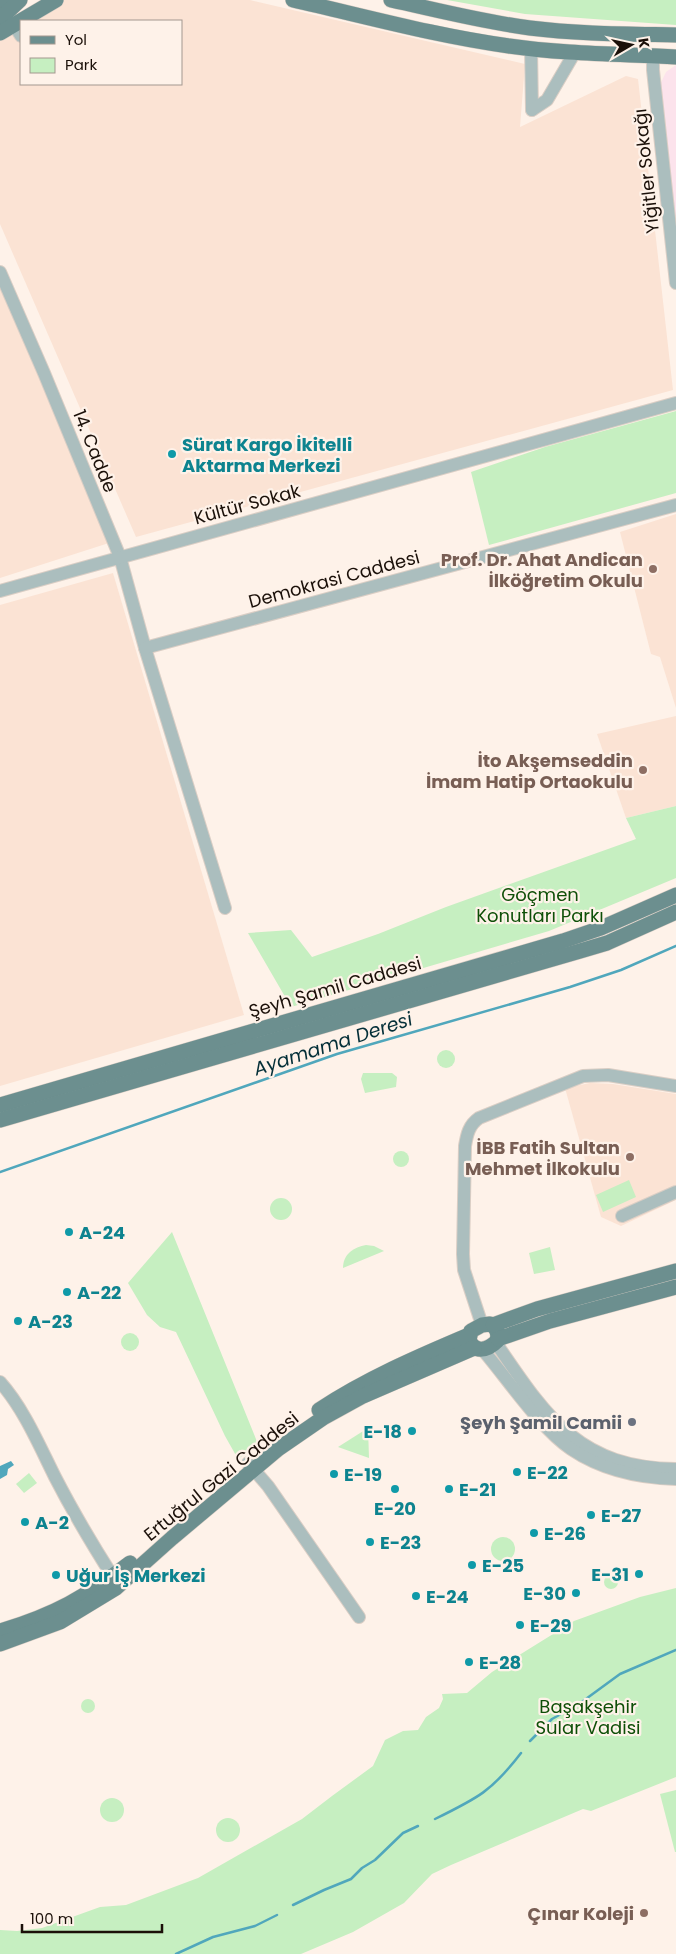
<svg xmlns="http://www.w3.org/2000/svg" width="676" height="1954" font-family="Poppins,sans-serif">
<rect width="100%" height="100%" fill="#fef2e9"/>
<path fill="#fce3ec" d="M676,65V216L669,215L659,87L666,72Z"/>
<g fill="#fbe3d4">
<path d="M63,0H250L525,64L520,127L626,76L638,79L673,390L136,537L0,224V41L21,27V84H181V21H31Z"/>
<path d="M0,279L112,542L0,578Z"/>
<path d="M676,514V708L660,657L651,654L620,532Z"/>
<path d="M113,573L244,1015L0,1086V605Z"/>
<path d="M676,716V806L626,818L597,734Z"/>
<path d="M590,1083L613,1084L676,1094V1200L621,1226L601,1217L565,1088Z"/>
</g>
<g fill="#c6efc1">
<path d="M447,0H676V25L525,14Z"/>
<path d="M676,411V493L489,545L471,472L545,447Z"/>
<path d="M676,806V878L549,931L291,1007L248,933L291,930L312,957L378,934L446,907L636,839L626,818Z"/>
<circle cx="446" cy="1059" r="9"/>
<path d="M363,1073H392L397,1077L396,1087L365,1093L361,1079Z"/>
<circle cx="401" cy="1159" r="8"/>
<path d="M629,1180L636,1197L603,1212L596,1195Z"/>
<circle cx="281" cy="1209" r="11"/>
<path d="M172,1232L258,1444L238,1459L225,1436L176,1332L160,1327L147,1315L128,1283Z"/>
<path d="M366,1245L374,1246L384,1251L343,1268C343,1254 354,1247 366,1245Z"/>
<path d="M550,1247L555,1270L534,1274L529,1253Z"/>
<circle cx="130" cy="1342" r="9"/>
<path d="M368,1428L369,1458L338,1447Z"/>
<path d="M29,1473L37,1483L24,1493L16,1484Z"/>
<circle cx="503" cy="1549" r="12"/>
<circle cx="611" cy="1582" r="7"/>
<path d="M676,1588V1777L591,1811L583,1809L451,1865L432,1874L404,1903L353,1932L301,1954H0V1930L17,1931L42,1928L100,1907L126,1905L198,1878L302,1819L332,1796L373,1766L385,1740L403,1731L418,1730L426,1717L439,1708L443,1699L442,1694L467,1693L492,1672L574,1621L640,1597Z"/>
<circle cx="88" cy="1706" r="7"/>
<path d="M676,1790V1852H675L660,1794Z"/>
<circle cx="112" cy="1810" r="12"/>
<circle cx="228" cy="1830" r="12"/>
</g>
<path fill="#50a7bc" d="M11,1461L14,1465L8,1469L7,1475L0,1479V1466Z"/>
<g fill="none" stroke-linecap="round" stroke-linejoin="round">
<g stroke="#50a7bc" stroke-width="2.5">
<path d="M0,1172L337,1054L570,987L621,970L676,946"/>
<path d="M530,1741L552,1719L579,1704L620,1674L676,1650"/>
<path d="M435,1819C478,1798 492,1791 521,1753"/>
<path d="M293,1905L324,1890L351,1879L362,1868L375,1860L403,1833L418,1826"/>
<path d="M176,1954L213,1937L255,1926L277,1915"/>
</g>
<defs>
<g id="minor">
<path d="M14,25L21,36"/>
<path d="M531,48L532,110"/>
<path d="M653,55V70L676,283"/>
<path d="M532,110L547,100L575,52"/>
<path d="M0,272L44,373L120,557L145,648L225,908"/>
<path d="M0,591L676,403"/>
<path d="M145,648L676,505"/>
<path d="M622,1216L676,1192"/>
<path d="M482,1325L464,1270L463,1254L465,1146C467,1134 469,1125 479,1118L583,1076L608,1075L676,1086"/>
<path d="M496,1343C546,1416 578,1468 676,1469"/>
<path d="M482,1349C507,1378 540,1428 571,1449C602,1470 639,1478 676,1479"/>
<path d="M0,1382C24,1409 39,1445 55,1477C73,1512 92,1544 113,1577"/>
<path d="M248,1463L268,1486L359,1617"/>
</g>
<g id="major">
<path d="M293,0C364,16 436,36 509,46C564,54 620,54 676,57"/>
<path d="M391,0C437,10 483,22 530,28C578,34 628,34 676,35"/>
<path d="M0,2L2,0"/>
<path d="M0,19L20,0"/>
<path d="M0,33L56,0"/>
<path d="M0,1105L563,941L601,928L676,895"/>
<path d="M0,1120L580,951L607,943L676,912"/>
<path d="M490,1324C497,1327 499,1334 497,1341C488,1350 475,1354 469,1340L471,1331L482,1325Z"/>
<path d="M493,1325L537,1309L676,1271"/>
<path d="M498,1339L550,1321L676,1287"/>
<path d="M319,1410C366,1379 417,1357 469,1335"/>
<path d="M0,1631C54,1615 86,1597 130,1563"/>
<path d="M0,1644L60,1622L116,1588L172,1538L278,1449L323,1418L363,1396L474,1348"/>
</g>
</defs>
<use href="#minor" stroke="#dacec5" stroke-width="14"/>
<use href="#major" stroke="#dacec5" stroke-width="16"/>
<use href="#minor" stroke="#abbebe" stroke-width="12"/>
<use href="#major" stroke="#6c8f8f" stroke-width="15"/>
</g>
<g fill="#0f9aa8" stroke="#fef2e9" stroke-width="2">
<circle cx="172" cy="454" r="5"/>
<circle cx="69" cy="1232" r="5"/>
<circle cx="67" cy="1292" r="5"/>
<circle cx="18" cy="1321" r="5"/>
<circle cx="412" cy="1431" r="5"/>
<circle cx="517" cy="1472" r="5"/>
<circle cx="334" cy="1474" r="5"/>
<circle cx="395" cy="1489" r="5"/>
<circle cx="449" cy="1489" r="5"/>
<circle cx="591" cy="1515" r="5"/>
<circle cx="25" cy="1522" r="5"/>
<circle cx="534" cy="1533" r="5"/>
<circle cx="370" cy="1542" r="5"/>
<circle cx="472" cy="1565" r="5"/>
<circle cx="639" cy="1574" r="5"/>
<circle cx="56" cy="1575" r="5"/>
<circle cx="576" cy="1593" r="5"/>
<circle cx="416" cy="1596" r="5"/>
<circle cx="520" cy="1625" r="5"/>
<circle cx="469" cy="1662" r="5"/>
</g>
<g fill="#8d6e63" stroke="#fef2e9" stroke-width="2">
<circle cx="653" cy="569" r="5"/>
<circle cx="643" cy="770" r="5"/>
<circle cx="630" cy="1157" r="5"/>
<circle cx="644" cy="1913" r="5"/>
</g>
<circle fill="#6b7280" stroke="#fef2e9" stroke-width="2" cx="632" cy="1422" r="5"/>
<g text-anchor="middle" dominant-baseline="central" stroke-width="4.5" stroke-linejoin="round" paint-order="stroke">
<g font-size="18" fill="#1b1009" stroke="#fef2e9">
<text transform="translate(646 171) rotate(-96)">Yiğitler Sokağı</text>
<text transform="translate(95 451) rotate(68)">14. Cadde</text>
<text transform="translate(247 504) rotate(-15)">Kültür Sokak</text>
<text transform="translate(334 579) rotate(-15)">Demokrasi Caddesi</text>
<text transform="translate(335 987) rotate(-16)">Şeyh Şamil Caddesi</text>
<text transform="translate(221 1476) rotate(-39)">Ertuğrul Gazi Caddesi</text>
</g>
<g font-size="18" font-weight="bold" fill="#0d838f" stroke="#fef2e9" text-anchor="start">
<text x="182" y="444">Sürat Kargo İkitelli<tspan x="182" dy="21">Aktarma Merkezi</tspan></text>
<text x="79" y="1232">A-24</text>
<text x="77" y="1292">A-22</text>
<text x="28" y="1321">A-23</text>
<text x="402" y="1431" text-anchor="end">E-18</text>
<text x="527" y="1472">E-22</text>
<text x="344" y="1474">E-19</text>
<text x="459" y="1489">E-21</text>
<text x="395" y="1508" text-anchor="middle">E-20</text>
<text x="601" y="1515">E-27</text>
<text x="35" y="1522">A-2</text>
<text x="544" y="1533">E-26</text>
<text x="380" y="1542">E-23</text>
<text x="482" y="1565">E-25</text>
<text x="629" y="1574" text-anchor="end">E-31</text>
<text x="66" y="1575">Uğur İş Merkezi</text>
<text x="566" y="1593" text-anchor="end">E-30</text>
<text x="426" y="1596">E-24</text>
<text x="530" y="1625">E-29</text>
<text x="479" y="1662">E-28</text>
</g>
<g font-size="18" font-weight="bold" fill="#785e54" stroke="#fef2e9" text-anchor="end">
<text x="643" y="559">Prof. Dr. Ahat Andican<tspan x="643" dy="21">İlköğretim Okulu</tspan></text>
<text x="633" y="760">İto Akşemseddin<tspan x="633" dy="21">İmam Hatip Ortaokulu</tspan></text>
<text x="620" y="1147">İBB Fatih Sultan<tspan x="620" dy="21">Mehmet İlkokulu</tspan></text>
<text x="634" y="1913">Çınar Koleji</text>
</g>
<g font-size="18" fill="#0e4f07" stroke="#fef2e9">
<text x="540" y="894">Göçmen<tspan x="540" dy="21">Konutları Parkı</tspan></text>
<text x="588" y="1706">Başakşehir<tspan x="588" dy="21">Sular Vadisi</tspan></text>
</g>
<g font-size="18" font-weight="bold" fill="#5b616d" stroke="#fef2e9" text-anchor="end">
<text x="622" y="1422">Şeyh Şamil Camii</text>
</g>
<g font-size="19" font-style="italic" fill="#042f38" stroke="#fef2e9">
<text transform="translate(333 1044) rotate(-18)">Ayamama Deresi</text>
</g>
</g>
<rect x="20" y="20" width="162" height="65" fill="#fef2e9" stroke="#a3988f"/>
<rect x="30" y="36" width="25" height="8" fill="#6c8f8f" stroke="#a3988f"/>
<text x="65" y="45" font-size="15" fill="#1b1009">Yol</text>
<rect x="30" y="58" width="25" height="15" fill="#c6efc1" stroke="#a3988f"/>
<text x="65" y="70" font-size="15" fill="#1b1009">Park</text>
<g transform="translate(631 45) rotate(81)" stroke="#fef2e9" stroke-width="4" paint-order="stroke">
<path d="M0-4L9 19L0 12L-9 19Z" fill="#1b1009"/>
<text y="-8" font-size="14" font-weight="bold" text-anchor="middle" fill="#1b1009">K</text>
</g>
<path d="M22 1924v8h140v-8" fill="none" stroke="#1b1009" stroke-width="2.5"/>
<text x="30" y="1924" font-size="15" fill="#1b1009" stroke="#fef2e9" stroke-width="4" paint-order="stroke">100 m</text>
</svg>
